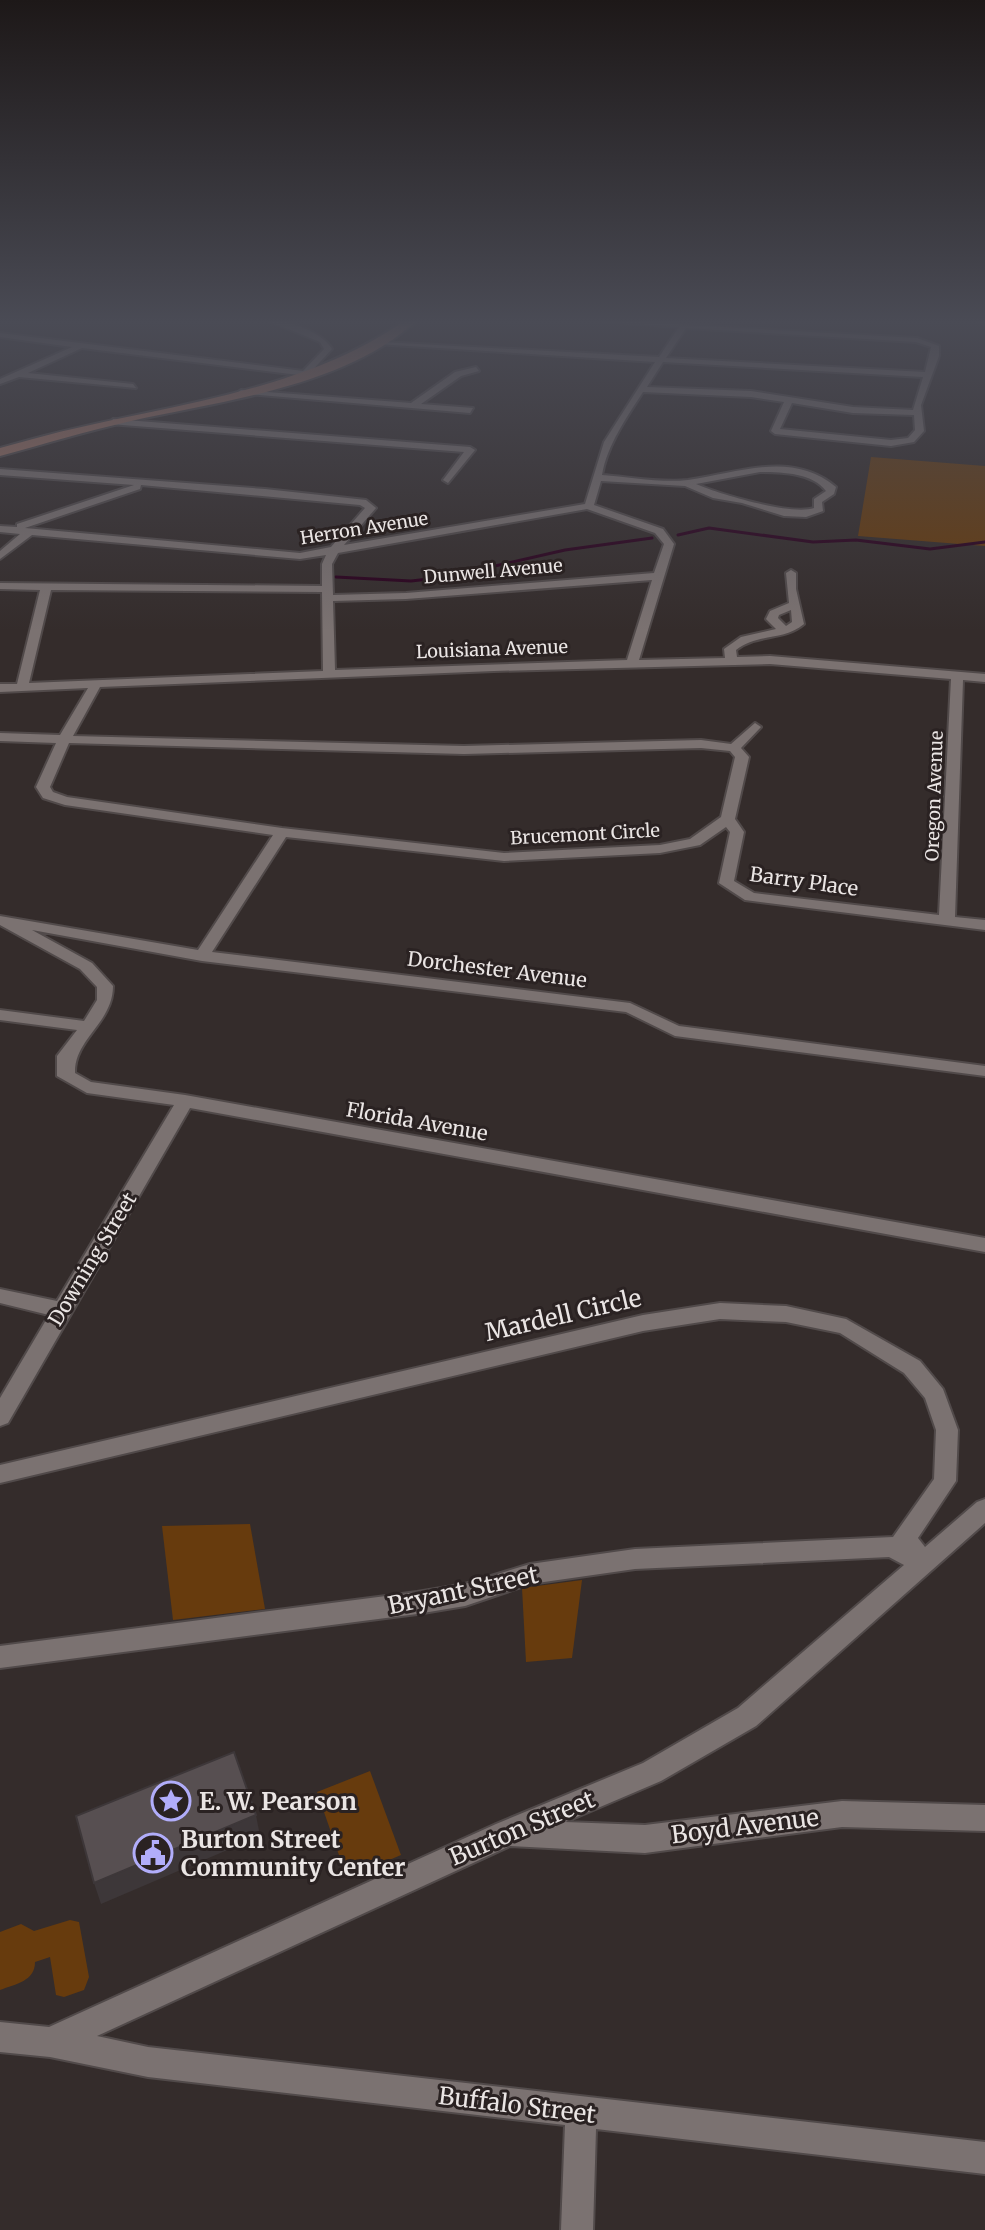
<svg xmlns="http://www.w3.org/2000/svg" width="985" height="2230" font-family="Merriweather,serif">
<rect width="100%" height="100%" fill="#342c2b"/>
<g fill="#673b0d">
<path d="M871,457L985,466V546L858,536Z"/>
<path d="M250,1524L265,1609L173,1620L162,1526Z"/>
<path d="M582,1580L572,1658L526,1662L522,1588Z"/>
<path d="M370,1771L401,1855L347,1878L317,1792Z"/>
<path d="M70,1920L79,1922L89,1977L84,1990L64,1997L56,1995L50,1957L35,1962C35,1981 16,1984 0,1990V1932L21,1924L34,1931Z"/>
</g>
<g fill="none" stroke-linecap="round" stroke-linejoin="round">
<g stroke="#2a001c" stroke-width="3">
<path d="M678,535L709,528L813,542L856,540L930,549L985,542"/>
<path d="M336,577L411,581L447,577L565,550L652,538"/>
</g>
<defs>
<g id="minor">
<path d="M264,319C284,319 322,331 332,349L307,376L82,348L28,373L133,384L136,388L19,377L0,384V379L72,347L0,337V333L303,371L324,349L320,342Z"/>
<path d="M580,319L917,338L939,346V356L921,405L924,431L914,442L891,446L775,434L771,431L784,402L751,397L643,392C627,417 607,445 602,475C629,477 661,483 688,480C738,473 792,450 836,487L834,494L822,502L823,511L806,517L784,516L742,503L713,498L685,486L601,481L594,505L663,529L674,544L639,660L725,658L724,649L741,637L776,629L766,619L770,611L789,603L786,573L791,570L796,573V589L804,624C784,641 758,633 736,650L737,657L770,656L985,674V682L963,680L955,917L985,920V930L745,900L719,883L730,832L726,827L700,845L660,853L504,861L286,837L212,952L630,1003L679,1026L985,1066V1076L675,1036L626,1012L202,961L32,930L92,963L113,986C113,1023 74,1039 75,1073L91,1082L185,1095L985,1238V1252L190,1108L8,1423L0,1426V1398L49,1315L0,1303V1289L57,1301L174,1105L87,1093L57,1076V1056L77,1030L0,1020V1010L84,1021L97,1000V987L80,969L0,925V916L198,950L273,835L65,805L43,798L36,787L56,743L0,741V733L60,735L88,688L0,692V684H17L40,590L0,589V583L322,586V564L326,555L300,559L32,535L0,559V551L20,534L0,532V526L17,527V524L134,485L0,475V469L265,489L366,500L376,508L344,545L585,504L604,442L655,362L377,344L381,342L659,357L679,327ZM686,328L916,342L931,347L925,372L666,358ZM663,362L923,377L913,410L853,407L751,391L647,387ZM792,403L853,413L914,415L915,430L908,438L891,440L780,429ZM760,472C782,472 813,473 826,491L814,499V508C792,516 719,494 696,484ZM141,485L360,505L365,508L331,547L300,553L25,528L140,489ZM587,509L655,533L664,544L654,573L406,593L333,595L332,564L338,553ZM652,580L627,660L335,670L333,601L406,599ZM51,590L322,592L323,671L29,683ZM791,610L792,622L786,626L778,618L779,615ZM770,664L951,679L939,915L754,893L734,881L744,832L735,819L749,757L741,748L761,727L755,723L731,744L701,740L464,746L73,736L100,687L494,671ZM69,743L464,754L701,748L730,751L735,757L721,817L690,839L660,845L504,853L282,828L67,797L53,792L50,787Z"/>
<path d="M974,319H985V324Z"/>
<path d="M476,367L479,371L461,376L421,404L473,408L470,413L237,393L241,390L411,403L455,372Z"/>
<path d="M113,419L470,447L475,450L448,483L443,480L464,452L110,424Z"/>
<path d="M720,1303L786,1306L846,1319L920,1361L943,1389L958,1430L956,1481L918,1538L925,1547L977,1502L985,1499V1523L756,1726L661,1781L565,1822L645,1825L842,1801L985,1805V1831L842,1827L645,1853L510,1846L97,2036L148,2047L985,2142V2174L596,2129L593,2230H561L565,2125L148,2077L50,2057L0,2052V2022L49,2027L496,1824L643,1763L738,1708L904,1565L889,1557L635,1569L530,1584L465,1606L417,1614L0,1668V1646L417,1592L465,1584L530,1564L635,1549L893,1537L934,1479L936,1430L925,1398L904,1373L840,1333L786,1322L720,1319L643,1331L0,1483V1465L643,1315Z"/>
</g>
<path id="major" d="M407,319H418C348,386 222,401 131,421C87,431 44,444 0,456V448L33,439C158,405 298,396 407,319Z"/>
</defs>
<use href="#minor" stroke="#514a4a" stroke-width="4"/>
<use href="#major" stroke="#514a4a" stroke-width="4"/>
<use href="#minor" fill="#7b7271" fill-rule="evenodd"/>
<use href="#major" fill="#a07364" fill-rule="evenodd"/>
</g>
<path fill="#3d3739" d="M256,1815L260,1836L101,1904L94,1883Z"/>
<path fill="#574f51" stroke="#3d3739" stroke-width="2" d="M234,1752L256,1815L94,1883L76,1816Z"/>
<linearGradient id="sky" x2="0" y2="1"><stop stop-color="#1d1818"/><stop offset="0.51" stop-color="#4a4b55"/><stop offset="1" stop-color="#4a4b55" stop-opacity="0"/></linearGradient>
<rect width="985" height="631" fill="url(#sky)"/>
<defs>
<symbol id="sight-ring" viewBox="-11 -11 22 22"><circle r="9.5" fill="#2a2222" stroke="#b1adfa" stroke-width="1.5"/><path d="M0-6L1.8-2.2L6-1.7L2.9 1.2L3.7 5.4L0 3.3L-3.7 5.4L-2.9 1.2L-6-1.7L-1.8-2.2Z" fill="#b1adfa"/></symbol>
<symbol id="civic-ring" viewBox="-11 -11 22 22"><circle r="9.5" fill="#2a2222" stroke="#b1adfa" stroke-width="1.5"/><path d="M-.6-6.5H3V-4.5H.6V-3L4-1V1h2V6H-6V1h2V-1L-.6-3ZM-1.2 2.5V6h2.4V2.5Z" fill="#b1adfa"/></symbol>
</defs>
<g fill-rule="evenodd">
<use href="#sight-ring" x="149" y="1779" width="44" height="44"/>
<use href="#civic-ring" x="131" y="1831" width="44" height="44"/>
</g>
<g text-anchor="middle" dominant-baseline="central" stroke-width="6" stroke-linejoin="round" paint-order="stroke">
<g font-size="18" fill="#eae5e4" stroke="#2a2222">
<text transform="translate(364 528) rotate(-9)">Herron Avenue</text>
<text transform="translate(493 571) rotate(-5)">Dunwell Avenue</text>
<text transform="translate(492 649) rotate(-2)">Louisiana Avenue</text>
<text transform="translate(934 796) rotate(-88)">Oregon Avenue</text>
<text transform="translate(585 834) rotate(-3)">Brucemont Circle</text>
</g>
<g font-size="20" fill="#eae5e4" stroke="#2a2222">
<text transform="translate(804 881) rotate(8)">Barry Place</text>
<text transform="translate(497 969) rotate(7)">Dorchester Avenue</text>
<text transform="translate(417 1121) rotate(10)">Florida Avenue</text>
<text transform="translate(92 1259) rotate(-59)">Downing Street</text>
</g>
<g font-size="24" fill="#eae5e4" stroke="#2a2222">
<text transform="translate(563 1315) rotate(-13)">Mardell Circle</text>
<text transform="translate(463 1590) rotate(-12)">Bryant Street</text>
<text transform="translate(745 1826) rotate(-7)">Boyd Avenue</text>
<text transform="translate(522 1828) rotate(-23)">Burton Street</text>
<text transform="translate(517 2105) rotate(7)">Buffalo Street</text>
</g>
<g font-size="24" font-weight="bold" fill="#eae5e4" stroke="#2a2222" text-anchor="start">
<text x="199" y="1801">E. W. Pearson</text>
<text x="181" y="1839">Burton Street<tspan x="181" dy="28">Community Center</tspan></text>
</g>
</g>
</svg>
